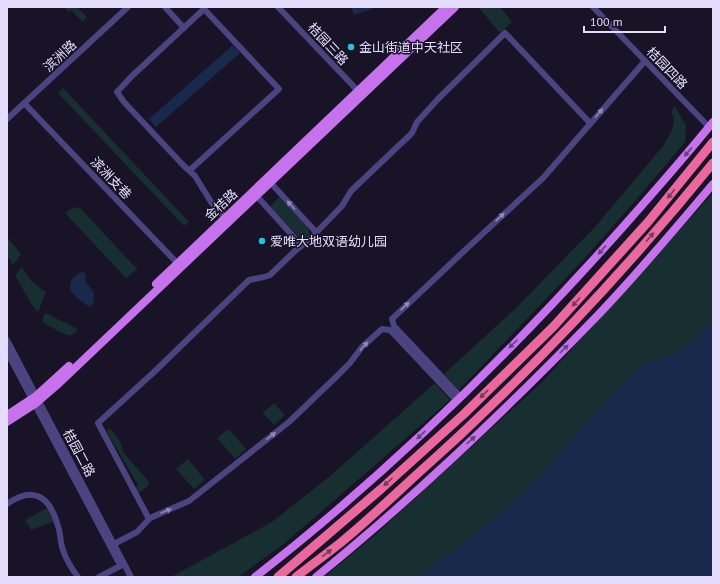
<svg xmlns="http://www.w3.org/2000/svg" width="720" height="584" font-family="'PT Sans','Noto Sans SC',sans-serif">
<rect width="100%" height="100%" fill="#181327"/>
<g fill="#172f30">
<path d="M64,7H77L87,17L83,22L71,10L69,12Z"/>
<path d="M480,7H500L512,22L500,33L479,8Z"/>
<path d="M63,88L189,222L184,226L58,93Z"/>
<path d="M675,106L686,126L685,142L642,193L585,258L459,390L444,374L516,308L594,228L663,146C670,135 678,123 671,111Z"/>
<path d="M713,193V327L504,515L426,577H324L375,535L542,382Z"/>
<path d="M279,197L307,226L309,231V236L304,239L299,237L270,207Z"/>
<path d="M74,207L81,209L137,269L126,278L65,213Z"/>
<path d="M7,237L21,254L13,265L7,255Z"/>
<path d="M22,267C28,279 35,285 46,292L38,312L30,302L15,275Z"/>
<path d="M45,313L76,328L77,331L70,336L58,331L42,322Z"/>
<path d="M435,383L450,400L285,543L238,577H171L272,522L330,476Z"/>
<path d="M274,403L285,415L274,425L263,413Z"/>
<path d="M108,429L112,430C117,437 122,443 123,452L149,482L148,486L138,494L135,489L138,485L107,432Z"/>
<path d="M229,429L246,449L235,459L217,438Z"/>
<path d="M188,459L205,480L194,489L176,469Z"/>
<path d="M49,507L55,521L31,530L25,520Z"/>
</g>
<g fill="#18294b">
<path d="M351,7H377L354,15Z"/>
<path d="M233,45L240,53L156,127L149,119Z"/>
<path d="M82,272L85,273L86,276L85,280L94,293L93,304L89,307L76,297L70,290C69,282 74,274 82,272Z"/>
<path d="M713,321V577H418C457,549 496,519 530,485C566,450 596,408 633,374C646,361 652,362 668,356C685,350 700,334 713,321Z"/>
</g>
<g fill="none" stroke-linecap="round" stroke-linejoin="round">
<g stroke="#4b4480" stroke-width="6">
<path d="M165,7L184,28"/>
<path d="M278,7L360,93"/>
<path d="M593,7L709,127"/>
<path d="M25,104L180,266"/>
<path d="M7,119L128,7"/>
<path d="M190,170L279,89L204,9L132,76L117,92L124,102L183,165L195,176L211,202L228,221"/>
<path d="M268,180L316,232"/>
<path d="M254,193L301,245"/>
<path d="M7,340L131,577"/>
<path d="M7,352L118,561"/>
<path d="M461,397L394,326L392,319L463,252L543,178L645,61"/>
<path d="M7,504C34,485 50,497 58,526C61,534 60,543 63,550C66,560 72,569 78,577"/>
<path d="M149,519L98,423L153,373L249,280L264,277L270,275L296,250L309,240L342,206L351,191L412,133L417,122L438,99L505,33L590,123"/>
<path d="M110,546L137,532L150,518L189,501L289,422L337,376L350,363L362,347L382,329L390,330L457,401"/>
<path d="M99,577L124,564"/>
</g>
<g stroke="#c772ed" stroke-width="8">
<path d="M156,284L446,7"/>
<path d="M7,415L36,396L69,366"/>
<path d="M7,422L35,404L57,385L455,7"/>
<path d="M255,577C389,473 510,354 622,228C653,193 684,158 713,122"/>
<path d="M316,577C416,496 510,406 599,314C639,272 676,228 713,184"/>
</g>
<g stroke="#eb689e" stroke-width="9">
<path d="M278,577L381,489L464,414L554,326L648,222L713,142"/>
<path d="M296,577C310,566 325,555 339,544C365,523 389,500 414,477C522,381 622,275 713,163"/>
</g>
</g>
<defs><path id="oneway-solid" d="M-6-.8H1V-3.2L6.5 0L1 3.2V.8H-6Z"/></defs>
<g fill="#8f89b7">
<use href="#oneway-solid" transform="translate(599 113) rotate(-49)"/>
<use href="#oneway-solid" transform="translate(291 205) rotate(-132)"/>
<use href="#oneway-solid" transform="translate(500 217) rotate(-43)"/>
<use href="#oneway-solid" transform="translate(405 306) rotate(-43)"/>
<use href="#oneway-solid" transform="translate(364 346) rotate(-47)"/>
<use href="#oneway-solid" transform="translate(271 436) rotate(-38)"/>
<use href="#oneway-solid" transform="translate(166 511) rotate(-23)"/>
</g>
<g fill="#673e80">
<use href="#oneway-solid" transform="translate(688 152) rotate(130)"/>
<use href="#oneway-solid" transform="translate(602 250) rotate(131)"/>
<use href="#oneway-solid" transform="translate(513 344) rotate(135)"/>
<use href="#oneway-solid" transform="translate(564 349) rotate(-45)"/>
<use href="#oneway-solid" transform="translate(421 435) rotate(137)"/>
<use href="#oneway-solid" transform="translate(471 440) rotate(-42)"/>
</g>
<g fill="#77395d">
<use href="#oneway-solid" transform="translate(671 194) rotate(129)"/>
<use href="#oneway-solid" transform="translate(650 237) rotate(-49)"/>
<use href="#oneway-solid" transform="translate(576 302) rotate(132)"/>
<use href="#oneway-solid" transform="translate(484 394) rotate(136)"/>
<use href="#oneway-solid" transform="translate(388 482) rotate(138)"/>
<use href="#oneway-solid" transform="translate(327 553) rotate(-37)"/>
</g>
<g fill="#22c2e2" stroke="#181327" stroke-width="1.5">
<circle cx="351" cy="47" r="4"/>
<circle cx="262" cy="241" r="4"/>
</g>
<g text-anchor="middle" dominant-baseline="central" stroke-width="3" stroke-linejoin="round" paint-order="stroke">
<g font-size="13" fill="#e3ddfb" stroke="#181327">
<text transform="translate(328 44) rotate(47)">桔园三路</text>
<text transform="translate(60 56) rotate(-43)">滨洲路</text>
<text transform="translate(667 68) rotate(46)">桔园四路</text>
<text transform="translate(111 178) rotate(46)">滨洲支巷</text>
<text transform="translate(221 205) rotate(-43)">金桔路</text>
<text transform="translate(79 453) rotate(62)">桔园二路</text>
</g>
<g font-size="13" fill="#e3ddfb" stroke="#181327" text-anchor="start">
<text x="359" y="47">金山街道中天社区</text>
<text x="270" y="241">爱唯大地双语幼儿园</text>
</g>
</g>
<rect width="720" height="584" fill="none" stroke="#e3ddfb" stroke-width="16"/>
<path d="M584 26v6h81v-6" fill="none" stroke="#e3ddfb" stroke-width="2"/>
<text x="590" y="26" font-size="12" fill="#e3ddfb" stroke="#181327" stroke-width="3" paint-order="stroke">100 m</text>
</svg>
